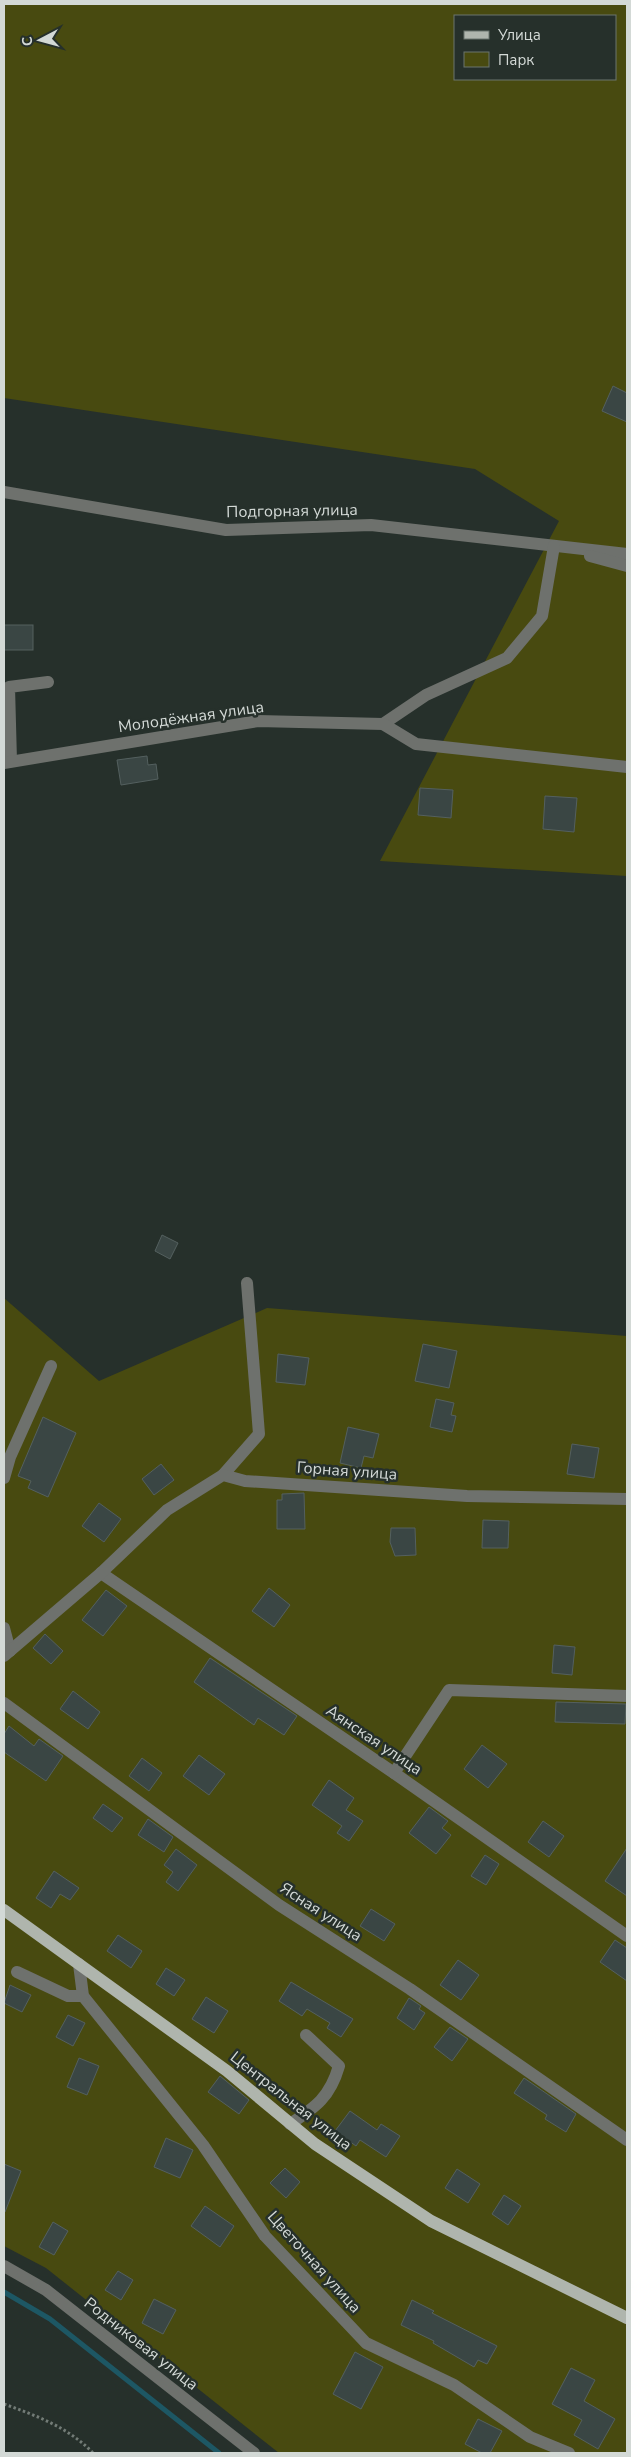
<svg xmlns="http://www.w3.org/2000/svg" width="631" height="2457" font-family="'Nunito Sans',sans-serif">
<rect width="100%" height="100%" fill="#26302b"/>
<g fill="#484a10" fill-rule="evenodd">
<path d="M4,4H627V876L380,861L559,521L475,469L4,398ZM455,16H615V79H455Z"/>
<path d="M4,1298L99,1381L267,1308L627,1336V2453H279L46,2268L4,2246Z"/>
</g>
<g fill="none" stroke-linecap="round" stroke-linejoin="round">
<path stroke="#1d5764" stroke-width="5" d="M4,2292L50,2319L219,2453"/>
</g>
<g fill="#3a4644" stroke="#54605f">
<path d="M613,386L627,393V422L602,411Z"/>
<rect x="4" y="625" width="29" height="25"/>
<path d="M147,756L148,765L156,764L158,779L121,785L117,760Z"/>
<path d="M420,788L453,790L451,818L418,815Z"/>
<path d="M545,796L577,798L574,832L543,829Z"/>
<path d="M162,1235L178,1243L170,1259L155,1251Z"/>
<path d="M423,1344L457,1351L449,1388L415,1381Z"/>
<path d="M278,1354L309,1358L305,1385L276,1382Z"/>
<path d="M436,1399L454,1403L451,1415L456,1416L452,1432L430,1427Z"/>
<path d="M43,1417L76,1433L48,1497L28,1488L31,1481L18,1476Z"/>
<path d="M348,1427L379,1434L373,1458L364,1456L361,1468L340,1463Z"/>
<path d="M572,1444L599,1448L594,1478L567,1474Z"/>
<path d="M161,1464L174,1480L154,1495L142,1479Z"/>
<path d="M304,1493L305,1529H277V1500H282V1494Z"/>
<path d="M99,1503L121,1519L104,1542L82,1526Z"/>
<path d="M483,1520L509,1521L508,1548H482Z"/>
<path d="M391,1528H415L416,1555L395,1556L390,1542Z"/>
<path d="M269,1588L290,1605L274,1627L252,1611Z"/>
<path d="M106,1590L127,1606L103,1636L82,1620Z"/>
<path d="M45,1634L63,1651L51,1664L33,1648Z"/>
<path d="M554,1645L575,1647L572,1675L552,1673Z"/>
<path d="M210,1658L297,1716L284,1735L258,1718L254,1725L194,1682Z"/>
<path d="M73,1691L100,1712L88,1729L60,1709Z"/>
<path d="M556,1702L626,1704L625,1724L555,1722Z"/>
<path d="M9,1726L34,1746L39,1739L63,1756L46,1781L4,1752V1734Z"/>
<path d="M482,1745L507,1764L488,1788L464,1769Z"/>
<path d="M199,1755L225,1774L209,1795L183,1776Z"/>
<path d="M142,1758L162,1773L149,1791L129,1776Z"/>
<path d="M329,1780L354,1798L346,1810L363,1821L349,1841L337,1833L342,1826L312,1805Z"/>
<path d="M103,1804L123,1818L112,1832L93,1818Z"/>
<path d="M429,1807L448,1821L442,1828L451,1835L436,1854L409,1833Z"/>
<path d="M148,1819L173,1837L164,1852L138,1835Z"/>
<path d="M543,1821L564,1836L549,1857L528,1842Z"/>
<path d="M627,1848V1896L605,1881Z"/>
<path d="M176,1849L197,1865L178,1891L166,1882L173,1872L164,1865Z"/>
<path d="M485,1855L499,1864L486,1885L471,1876Z"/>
<path d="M54,1871L79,1888L70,1900L60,1894L51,1908L36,1898Z"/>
<path d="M371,1909L395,1924L384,1941L360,1926Z"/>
<path d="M118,1935L142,1951L131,1968L107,1951Z"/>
<path d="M615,1940L627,1948V1981L600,1962Z"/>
<path d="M458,1960L479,1975L461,2000L440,1985Z"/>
<path d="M166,1968L185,1980L174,1996L156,1984Z"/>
<path d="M291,1982L353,2019L341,2037L327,2028L330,2023L307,2009L302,2016L279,2001Z"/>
<path d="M10,1985L31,1995L22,2012L4,2003Z"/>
<path d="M206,1997L228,2011L214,2033L192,2019Z"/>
<path d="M409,1998L421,2006L419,2009L425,2013L414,2030L397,2018Z"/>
<path d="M68,2015L85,2023L73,2046L56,2037Z"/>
<path d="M450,2027L468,2039L452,2061L434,2047Z"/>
<path d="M79,2058L99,2066L87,2095L67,2087Z"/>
<path d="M220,2076L249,2100L239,2114L208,2092Z"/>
<path d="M524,2078L576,2114L566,2132L545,2119L547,2115L514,2093Z"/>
<path d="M350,2111L377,2130L381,2124L400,2136L386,2157L360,2140L356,2146L335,2131Z"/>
<path d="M166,2138L193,2150L180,2178L154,2167Z"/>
<path d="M4,2164L21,2171L5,2212L4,2211Z"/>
<path d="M285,2168L300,2182L286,2198L270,2183Z"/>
<path d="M457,2169L480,2184L468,2203L445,2188Z"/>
<path d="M504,2195L521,2206L508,2225L492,2214Z"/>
<path d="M205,2206L234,2226L220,2247L191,2226Z"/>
<path d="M53,2222L68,2231L54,2255L39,2247Z"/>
<path d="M118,2271L133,2280L121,2300L105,2290Z"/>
<path d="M154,2299L176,2310L163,2334L142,2323Z"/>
<path d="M412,2300L434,2311L432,2313L497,2346L487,2364L478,2360L474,2367L433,2343L434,2341L401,2325Z"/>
<path d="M355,2352L383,2367L361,2409L333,2394Z"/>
<path d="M571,2368L595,2380L584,2401L615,2419L598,2449L574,2435L582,2420L552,2404Z"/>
<path d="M478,2419L502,2431L490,2453H482L465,2444Z"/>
</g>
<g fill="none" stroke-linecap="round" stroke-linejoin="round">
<path stroke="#727b76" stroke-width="3" stroke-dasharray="2.5 2.5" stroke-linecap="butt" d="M4,2404C37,2416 68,2427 93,2453"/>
<g stroke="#6e716d" stroke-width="12">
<path d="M4,492L226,530L371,525L627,554"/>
<path d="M590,556L627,566"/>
<path d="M383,724L426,695L507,658L542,616L554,546"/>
<path d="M11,761L9,687L48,682"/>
<path d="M4,763L258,721L383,724L416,744L627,767"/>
<path d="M223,1475L259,1434L247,1283"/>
<path d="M4,1478L10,1457L51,1366"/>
<path d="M101,1573L394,1773L627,1936"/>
<path d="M4,1628L10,1651"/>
<path d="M4,1656L101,1573L167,1510L223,1475L245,1481L467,1496L627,1499"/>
<path d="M4,1703L279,1905L410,1989L627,2140"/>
<path d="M394,1773L449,1690L627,1696"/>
<path d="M79,1964L83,1996L203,2145L265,2236L366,2343L454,2385L530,2437L569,2453"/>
<path d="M17,1972L68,1996H83"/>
<path d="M290,2124C316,2107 330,2097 339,2066L306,2035"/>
<path d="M4,2266L46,2290L254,2453"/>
</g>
<path stroke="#afb5ad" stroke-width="12" d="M4,1910L227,2071L315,2144L431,2221L627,2318"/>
</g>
<g text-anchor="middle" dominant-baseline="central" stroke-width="5" stroke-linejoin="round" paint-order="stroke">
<g font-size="16" fill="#d3d9d6" stroke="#26302b">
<text transform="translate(292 511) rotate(-1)">Подгорная улица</text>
<text transform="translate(191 717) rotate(-8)">Молодёжная улица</text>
<text transform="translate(347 1471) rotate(4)">Горная улица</text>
<text transform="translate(374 1740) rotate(34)">Аянская улица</text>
<text transform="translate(321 1912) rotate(33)">Ясная улица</text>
<text transform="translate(291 2101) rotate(38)">Центральная улица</text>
<text transform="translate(314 2262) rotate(48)">Цветочная улица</text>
<text transform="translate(141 2344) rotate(38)">Родниковая улица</text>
</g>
</g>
<rect width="631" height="2457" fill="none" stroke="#d3d9d6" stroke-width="10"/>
<rect x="454" y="15" width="162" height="65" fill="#26302b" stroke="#6b746f"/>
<rect x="464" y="31" width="25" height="8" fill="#afb5ad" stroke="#6b746f"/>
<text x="498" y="40" font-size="15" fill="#d3d9d6">Улица</text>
<rect x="464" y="52" width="25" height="15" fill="#484a10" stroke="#6b746f"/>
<text x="498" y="65" font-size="15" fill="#d3d9d6">Парк</text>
<g transform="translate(40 40) rotate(264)" stroke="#26302b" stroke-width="4" paint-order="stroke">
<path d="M0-4L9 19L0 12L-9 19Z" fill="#d3d9d6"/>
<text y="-8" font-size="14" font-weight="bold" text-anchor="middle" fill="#d3d9d6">С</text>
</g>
</svg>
